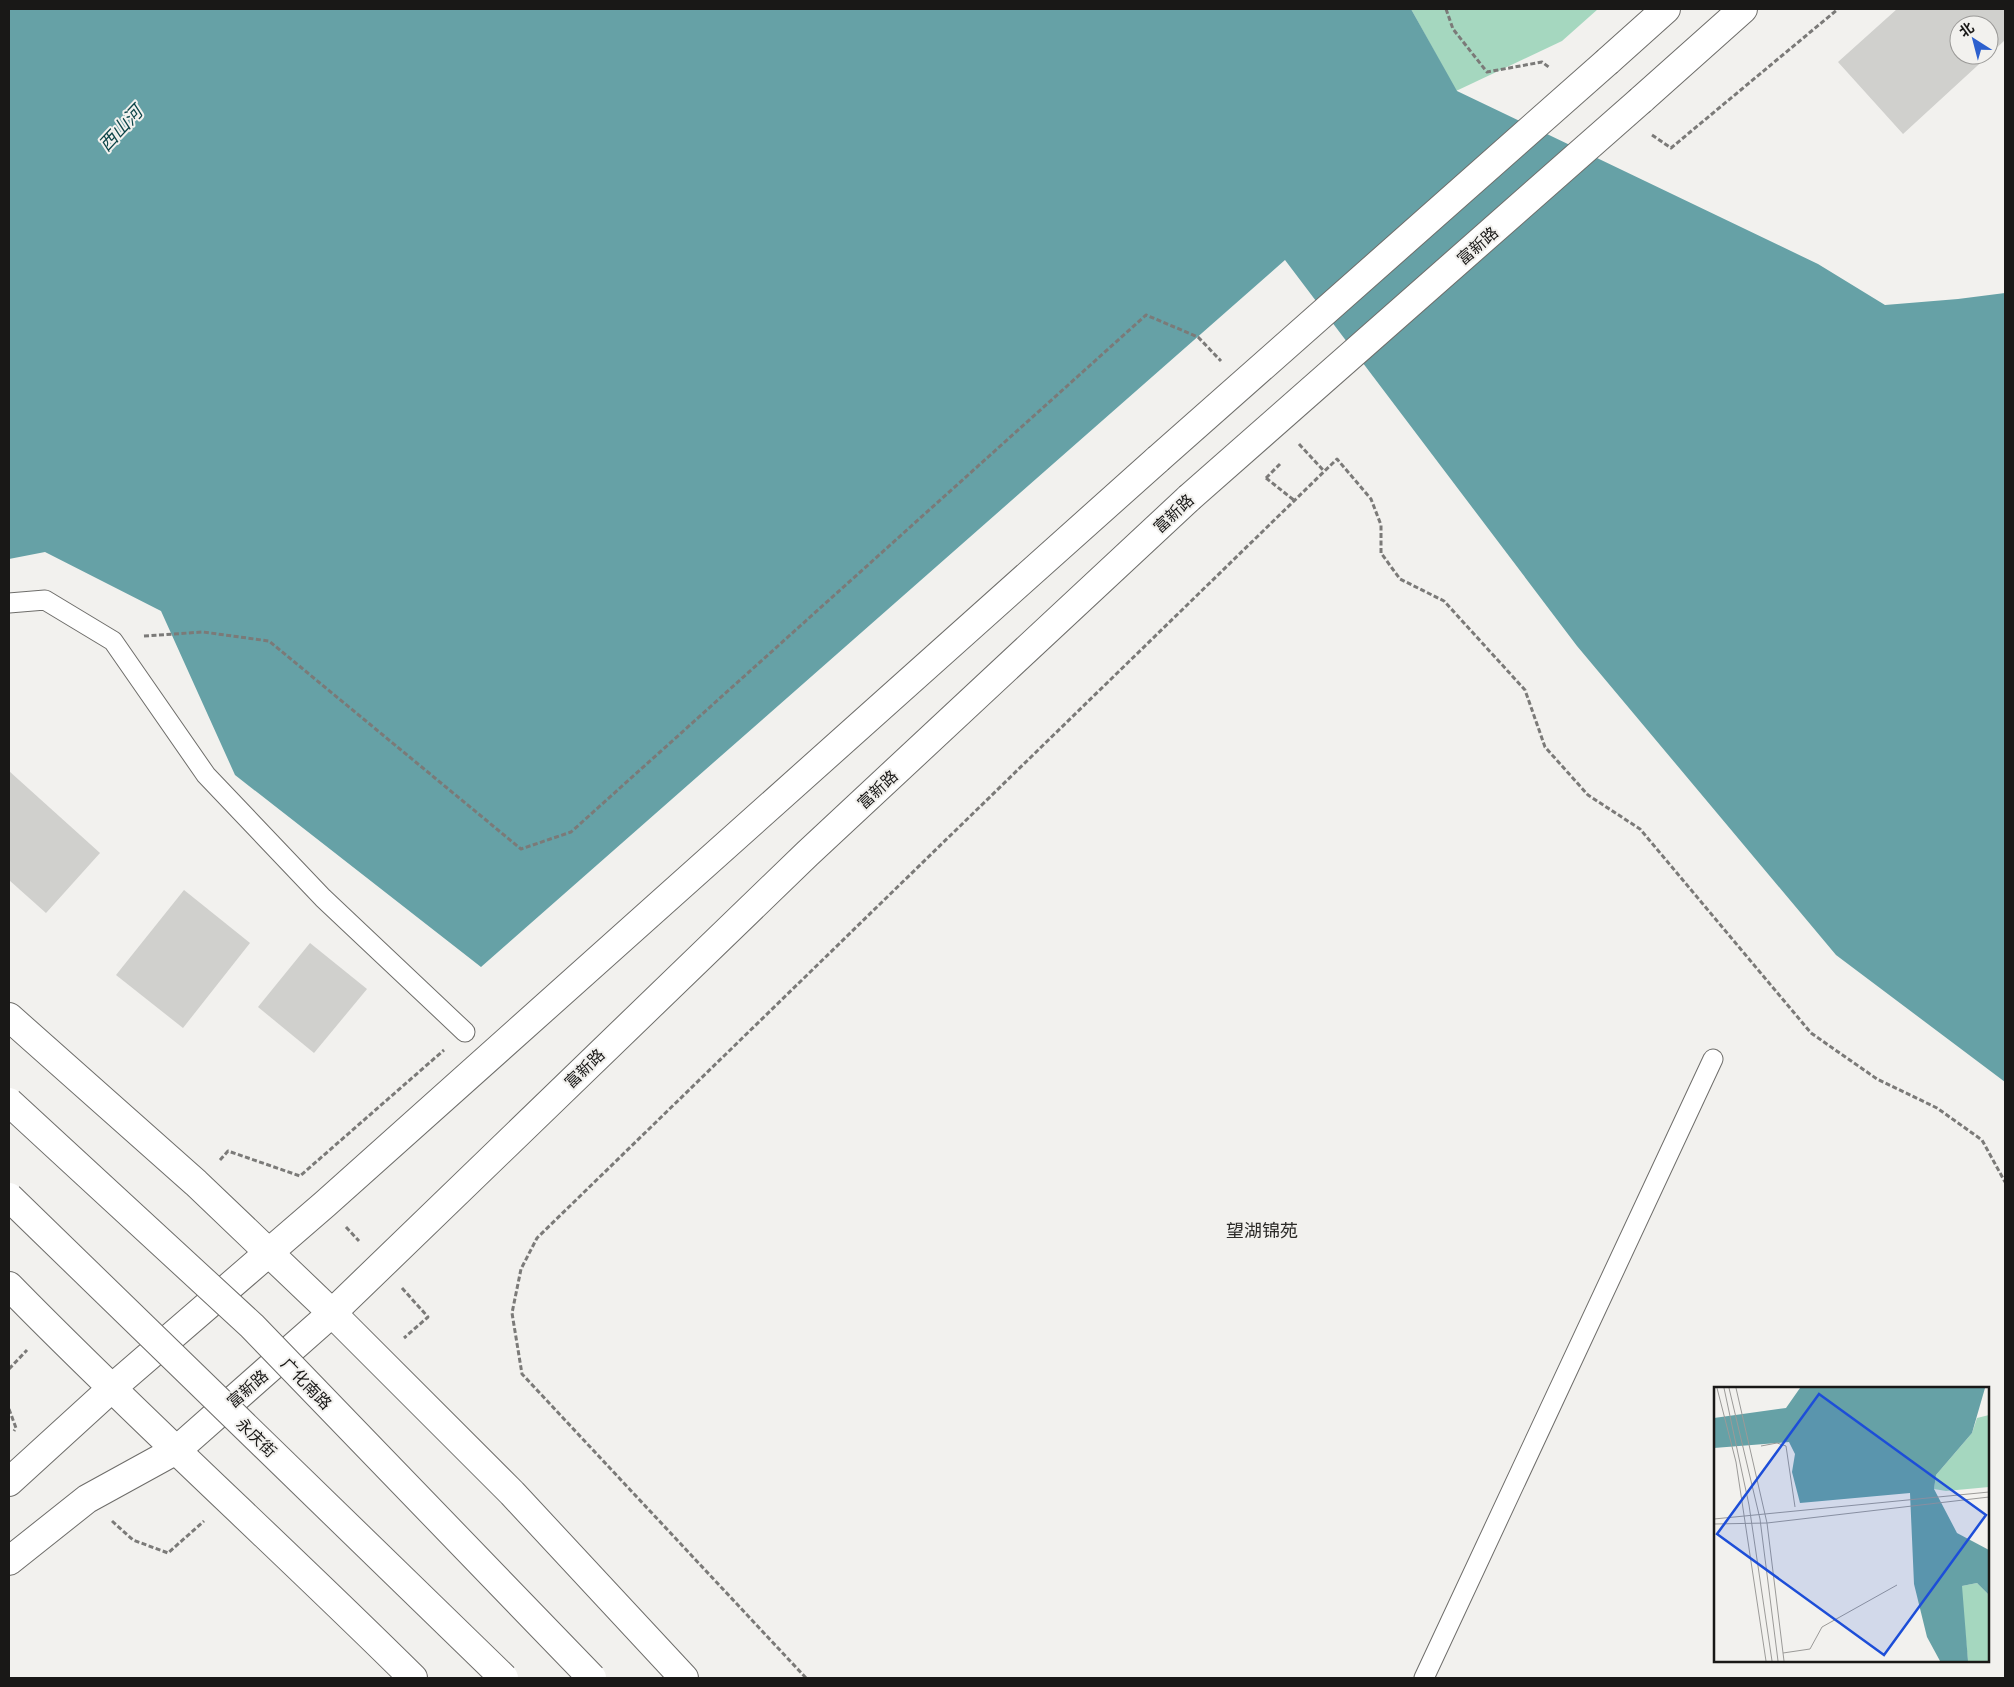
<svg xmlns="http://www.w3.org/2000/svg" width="2014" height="1687" font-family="Barlow,'Noto Sans SC',sans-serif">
<rect width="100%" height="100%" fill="#f2f1ee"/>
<path fill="#a5d7bf" d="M1411,9H1598L1562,41L1456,91Z"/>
<path fill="#66a1a6" d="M9,9H1411L1457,91L1818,264L1885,305L1958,299L2005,293V1082L1836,955L1577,646L1285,260L481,967L235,775L161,611L45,552L9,559Z"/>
<g fill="#d0d0cd">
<path d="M1897,9H2005V40L1989,55V25H1959V55H1989L1903,134L1838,62Z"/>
<path d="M9,771L100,853L46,913L9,880Z"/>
<path d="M184,890L250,943L183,1028L116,975Z"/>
<path d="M310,943L367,989L314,1053L258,1007Z"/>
</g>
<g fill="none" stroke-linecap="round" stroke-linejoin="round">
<defs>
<g id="service">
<path d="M9,603L45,600L113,641L206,775L323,898L465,1032"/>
<path d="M1424,1678L1713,1059"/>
</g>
<g id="tertiary">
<path d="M1608,61L1666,9"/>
<path d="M1641,100L1743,9"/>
<path d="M9,1482L112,1388L325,1204L1158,459"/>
<path d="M9,1561L87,1499L178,1449L332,1313L807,854L1189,498"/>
</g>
<g id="secondary">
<path d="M9,1017L196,1183L332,1313L512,1493L684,1678"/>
<path d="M9,1286C140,1420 280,1546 413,1678"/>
</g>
</defs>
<use href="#service" stroke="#6e6d6a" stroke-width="21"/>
<use href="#tertiary" stroke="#6e6d6a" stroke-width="30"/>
<use href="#secondary" stroke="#6e6d6a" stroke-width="30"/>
<g stroke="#7b7a78" stroke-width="3" stroke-dasharray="5 2.5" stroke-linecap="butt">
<path d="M1446,9L1453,29L1487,72L1542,62L1550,68"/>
<path d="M1652,135L1671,148L1838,9"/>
<path d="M1299,444L1324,471"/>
<path d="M1266,478L1295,501"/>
<path d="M144,636L203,632L269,641L521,849L571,832L1146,315L1198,337L1221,361"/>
<path d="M220,1160L228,1151L300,1176L444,1050"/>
<path d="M346,1227L359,1241"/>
<path d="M402,1288L428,1317L404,1338"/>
<path d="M9,1369L27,1350"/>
<path d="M9,1409L16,1428L14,1431"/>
<path d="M112,1521L133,1540L168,1553L204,1521"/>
<path d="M806,1678L522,1374L512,1313L521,1269L537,1238L1337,459L1371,499L1381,525V553L1400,579L1444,601L1525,690L1545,747L1588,795L1640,829L1811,1033L1877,1079L1937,1108L1982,1140L2005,1182"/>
</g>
<use href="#service" stroke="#fff" stroke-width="19"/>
<use href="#tertiary" stroke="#fff" stroke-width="28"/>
<use href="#secondary" stroke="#fff" stroke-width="28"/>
<defs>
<g id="tertiary-bridge">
<path d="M1158,459L1608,61"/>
<path d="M1189,498L1641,100"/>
</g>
<g id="primary-bridge">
<path d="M9,1102L252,1326L592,1678"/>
<path d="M9,1197L504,1678"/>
</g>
</defs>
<use href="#tertiary-bridge" stroke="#6e6d6a" stroke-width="30" stroke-linecap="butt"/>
<use href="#primary-bridge" stroke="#6e6d6a" stroke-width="30" stroke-linecap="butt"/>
<path stroke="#7b7a78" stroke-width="3" stroke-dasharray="5 2.5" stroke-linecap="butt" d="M1266,478L1280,464"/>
<use href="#tertiary-bridge" stroke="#fff" stroke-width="28"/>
<use href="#primary-bridge" stroke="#fff" stroke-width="28"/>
</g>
<g text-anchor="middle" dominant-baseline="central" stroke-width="4" stroke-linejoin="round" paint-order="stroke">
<g font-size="16" fill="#191817" stroke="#f2f1ee">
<text transform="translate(1477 245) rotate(-41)">富新路</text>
<text transform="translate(1173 513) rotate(-43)">富新路</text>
<text transform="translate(877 789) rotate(-43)">富新路</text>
<text transform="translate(584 1068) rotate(-44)">富新路</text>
<text transform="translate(307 1383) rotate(46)">广化南路</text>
<text transform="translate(247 1388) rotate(-41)">富新路</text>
<text transform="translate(257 1437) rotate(44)">永庆街</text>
</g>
<g font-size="18" font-style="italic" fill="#0d4549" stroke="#f2f1ee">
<text transform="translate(120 128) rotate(-47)">西山河</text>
</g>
<g font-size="18" fill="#2b2a28" stroke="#f2f1ee">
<text x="1262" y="1230">望湖锦苑</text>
</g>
</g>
<g transform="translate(1714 1387)">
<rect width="275" height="275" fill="#f2f1ee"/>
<path d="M275,28V100L232,104L220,102L222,88L258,46L263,31ZM263,196L275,208V274H254L247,205L248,199Z" fill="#a5d7bf"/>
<path d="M86,1H271L258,46L222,88L220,102L243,146L275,163V208L263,196L248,199L254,274H226L213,250L200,197L196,106L86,116L78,85L81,67L75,55L0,61V31L72,21Z" fill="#66a1a6"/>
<path fill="none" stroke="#9b9a98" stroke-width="1" d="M3,1L22,75L52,274M10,1L35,118L58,274M15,1L46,132L64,274M22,1L53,136L70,274M47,59L63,56L72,59L81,120M0,132L275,105M0,137L53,136L275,110M69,266L96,262L108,240L183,198"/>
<path fill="#1d4ed8" fill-opacity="0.15" stroke="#1d4ed8" stroke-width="2.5" d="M105,7L272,128L170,268L3,147Z"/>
<rect width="275" height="275" fill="none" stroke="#191817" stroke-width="2.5"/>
</g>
<rect width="2014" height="1687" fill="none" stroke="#191817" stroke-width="20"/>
<g transform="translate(1974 40) rotate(324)"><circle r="24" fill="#f2f1ee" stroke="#9b9a98"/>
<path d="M0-4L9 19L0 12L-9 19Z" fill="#2c60ce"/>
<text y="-8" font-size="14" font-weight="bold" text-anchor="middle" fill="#191817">北</text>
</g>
</svg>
